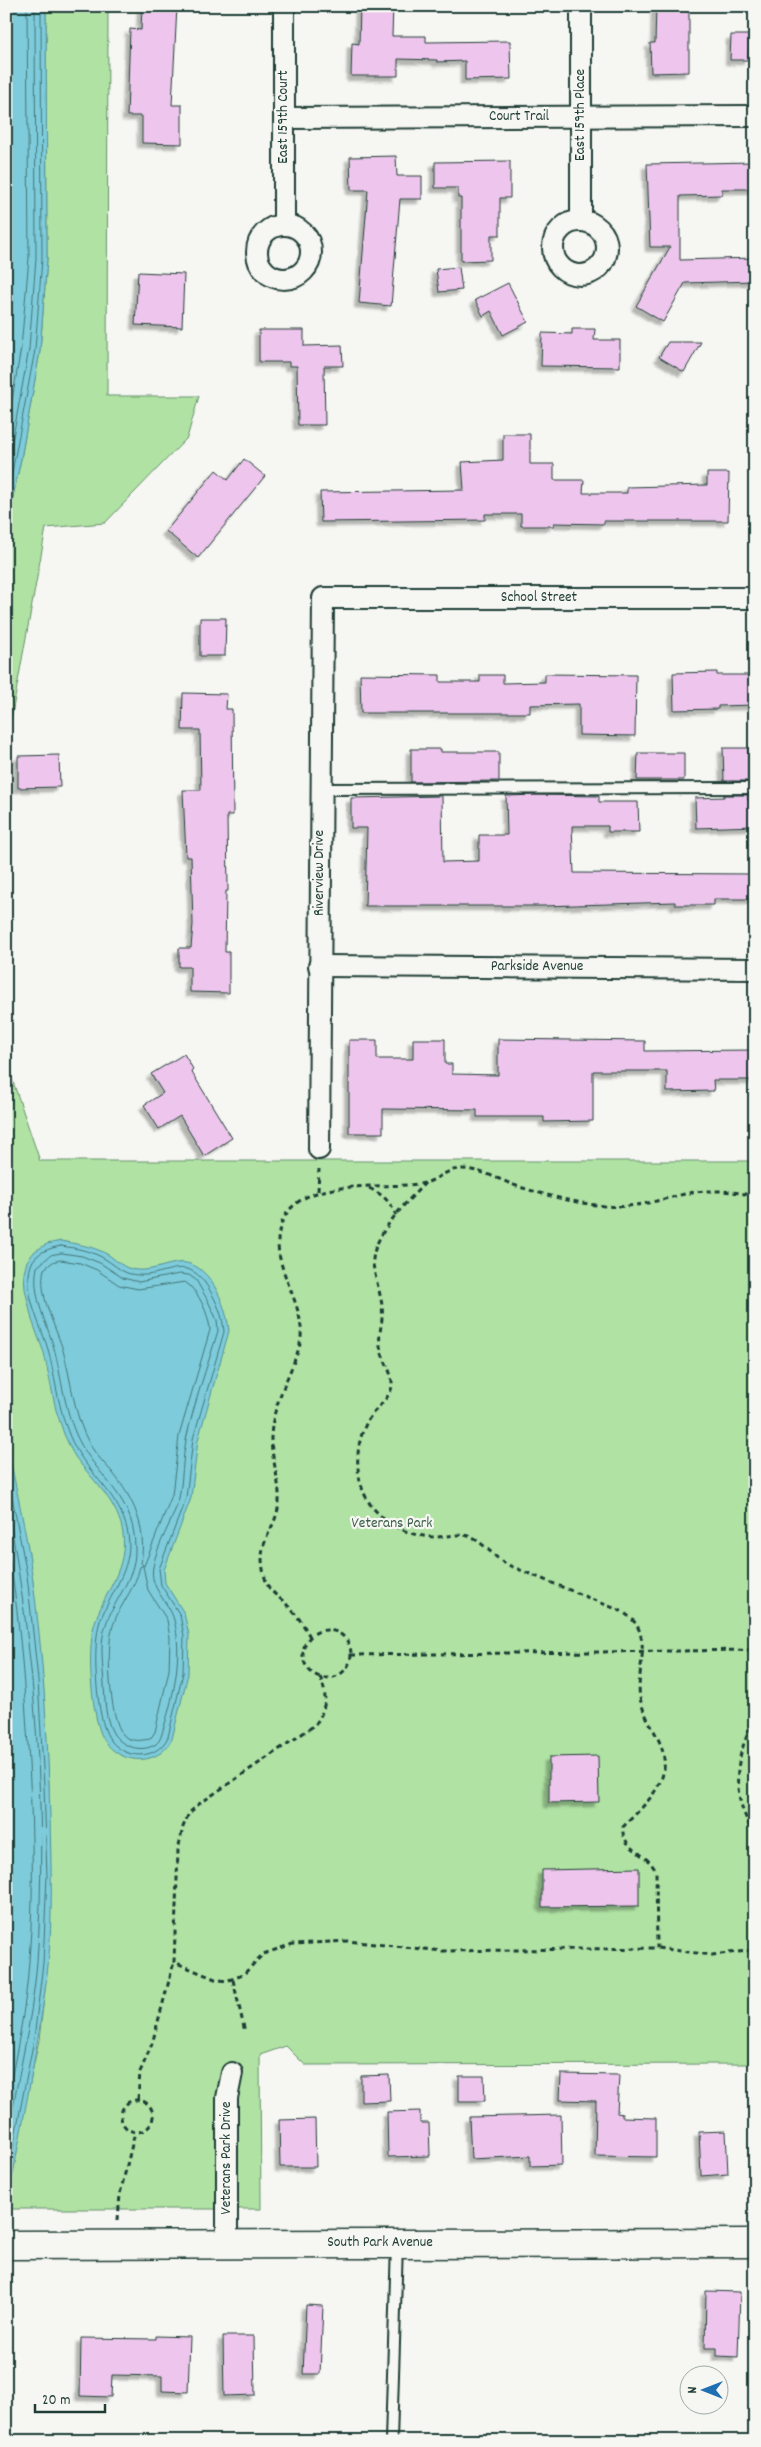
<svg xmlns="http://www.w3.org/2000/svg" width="761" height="2447" font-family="Dekko,sans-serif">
<defs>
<filter id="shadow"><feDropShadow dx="-4.5" dy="4.5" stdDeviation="1" flood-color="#0004"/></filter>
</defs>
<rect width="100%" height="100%" fill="#f6f6f2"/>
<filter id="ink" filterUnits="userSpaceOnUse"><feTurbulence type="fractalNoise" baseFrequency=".02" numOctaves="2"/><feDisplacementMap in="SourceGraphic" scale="10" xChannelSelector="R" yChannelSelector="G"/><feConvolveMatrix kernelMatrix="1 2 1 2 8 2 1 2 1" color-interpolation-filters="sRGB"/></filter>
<g filter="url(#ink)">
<g fill="#afe2a3" stroke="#67906c">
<path d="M46,6H108L107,396H199L187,438L105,523L46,528L6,747V529L21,459L40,351L47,259Z"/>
<path d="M6,1061L40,1161H755V2064L305,2065L286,2046L260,2055L261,2209H7L22,2119L39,2040L48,1963L49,1786L43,1679L32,1574L6,1440Z"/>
</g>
<g fill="#7dcbdb" stroke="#579298">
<path d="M6,6H46L47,259L40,351L21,459L6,529Z"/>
<path d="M61,1241C76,1244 92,1246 105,1253C113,1257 120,1265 128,1268C144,1274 160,1266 176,1263C209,1257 227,1307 229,1331L198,1440L191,1498L164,1570L165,1583L184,1613L189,1635L188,1674L172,1739C158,1769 114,1765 101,1734C91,1709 86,1644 96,1619C107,1589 127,1568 123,1534C119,1503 94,1482 76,1458C71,1451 68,1442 64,1434L56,1410L44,1353L32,1320L25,1289L24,1273L27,1261L35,1251L47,1244Z"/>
<path d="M6,1440C15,1484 26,1529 32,1574C43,1654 48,1736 50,1817C51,1866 53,1916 48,1966C39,2049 20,2131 6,2213Z"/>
</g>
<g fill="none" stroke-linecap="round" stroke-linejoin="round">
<g stroke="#457677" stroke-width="1">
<path d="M6,435L21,348L29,258L27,6"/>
<path d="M6,475L29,349L36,258L35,6"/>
<path d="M6,505L35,350L42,259L41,6"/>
<path d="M61,1246C76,1248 92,1251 105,1259C112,1263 119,1270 127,1273C163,1284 184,1247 209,1289C217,1302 223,1316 224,1332L193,1439L186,1498L159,1569L161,1585L180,1615L184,1636L183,1673L168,1737C155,1764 117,1759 106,1732C96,1709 92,1645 100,1621C112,1589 136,1565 127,1529C119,1497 96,1480 79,1454C60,1424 57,1386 49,1353C42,1326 22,1294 31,1265C35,1253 49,1248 61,1246Z"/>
<path d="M62,1253L82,1256L100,1263L123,1278L139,1282L179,1274L189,1275L196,1280L208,1301L217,1320L218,1331C207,1367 194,1403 186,1440C182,1459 183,1480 179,1498C173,1522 157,1543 153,1567C149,1589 169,1601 174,1620C183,1653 174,1695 164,1727C162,1733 161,1740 156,1744C141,1754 121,1746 113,1733C105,1719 105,1700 104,1685C103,1668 100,1646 104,1631C111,1602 136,1580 135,1549C135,1502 108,1486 85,1451C66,1422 63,1385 55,1352C48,1324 31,1297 37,1267L51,1255Z"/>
<path d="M61,1260L80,1263L97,1270L119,1285L138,1289L185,1282C199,1291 209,1315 210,1330L179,1436L172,1495L144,1566L141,1563C147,1528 134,1499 112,1472C105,1464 96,1455 90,1445C73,1415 72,1380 62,1347C54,1323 38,1294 44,1269L53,1262Z"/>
<path d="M6,1465L27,1575L38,1680L44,1786L47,1876L43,1963L34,2039L6,2183"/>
<path d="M6,1498C34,1646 48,1812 37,1962C32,2024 16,2084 6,2145"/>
<path d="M6,1539C18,1602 23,1666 27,1730C32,1807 35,1884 29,1961C26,2009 16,2056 6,2103"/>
<path d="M143,1566L148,1590L167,1620L170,1638L169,1670L155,1732L150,1739C143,1740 134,1742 127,1738C109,1728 107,1653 111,1634C115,1609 135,1591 140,1567Z"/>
</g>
</g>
<g fill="#eec5ed" stroke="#1f3d34" filter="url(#shadow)">
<path d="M142,6H177L172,105H182V144L142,143V116H127L130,29L141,30Z"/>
<path d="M360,6H393L392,36H426V42L510,41L511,79L465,80V61L437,62V60L398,59V76H351L352,43L359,44Z"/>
<path d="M656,6H689V72L651,73L650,43H655Z"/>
<path d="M731,35H749L748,60H730Z"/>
<path d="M396,156L397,176H422V199H400L391,306L359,303L368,190H351L350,157Z"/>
<path d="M510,161V198H500V235H491V260L461,261V198H458V188H435V162Z"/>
<path d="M755,162V189H722V195L680,196V260L755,258V281L685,283L663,322L636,306L670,247H650L647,164Z"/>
<path d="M459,267L462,290L439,292L436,269Z"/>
<path d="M138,272L184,274L182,327L135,325Z"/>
<path d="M508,283L528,322L503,335L491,311L483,316L475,300Z"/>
<path d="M572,329H595L594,340H620V367L541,366L542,333L572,334Z"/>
<path d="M259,330H304V346L342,345L343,366H324L325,425H298L297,366H289V362H259Z"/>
<path d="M668,342H701L684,372L659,357Z"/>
<path d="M503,434H530V464H554V480H584L583,493H627V487L707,485V473H729L728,521H604V524L554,523V526H521V514H485V520L321,522L320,492L464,490L462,462L503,460Z"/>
<path d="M244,459L265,476L198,558L166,531L216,470L228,480Z"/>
<path d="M200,618H226L225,656H200Z"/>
<path d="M717,672V675H755V705L718,706V709L674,710L673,673Z"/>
<path d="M360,674L440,675V682H480V675H503V683L545,682V674L636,675L635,736L579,735V704L530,705V713H361Z"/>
<path d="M183,693L227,694L226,709H232L233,815H227L228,891H226L225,952H229V993L190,992V967H179V948H191L193,924L191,857H186L183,790H201L200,730H182Z"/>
<path d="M723,748H748V781H724Z"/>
<path d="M411,749H441V752H499V781L411,782Z"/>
<path d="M638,753H684V780H637Z"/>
<path d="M59,755L60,787L18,788V756Z"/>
<path d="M537,795L599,796V802H638L639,832H608V826H572L574,873L755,874V899H714V905H675V902L543,906H365L367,828H351V798L442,796L443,862L479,861V835H507L506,796Z"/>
<path d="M724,795H748V800H755V826L696,828L695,798L724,797Z"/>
<path d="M413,1039H445V1064H452V1074L498,1075V1039L645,1041V1051L755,1050V1080H713L714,1091L667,1092V1071H593V1121L544,1122V1117H477V1110L383,1109V1133H349V1040H377V1059H413Z"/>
<path d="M184,1054L193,1069L191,1071L232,1138L204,1156L180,1116L159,1129L144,1105L163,1093L151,1074Z"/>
<path d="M598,1756L599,1802L549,1803V1757Z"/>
<path d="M639,1868V1906L542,1907V1870Z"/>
<path d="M561,2074L619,2075L617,2113L622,2114V2117L656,2118V2157L595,2156L596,2101L560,2100Z"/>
<path d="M389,2075L390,2101L361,2102V2076Z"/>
<path d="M459,2076H484L485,2101H459Z"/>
<path d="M420,2111V2123H429L430,2156L388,2157L387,2112Z"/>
<path d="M561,2115L562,2165L530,2166V2156L471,2159L469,2117Z"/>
<path d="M315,2119L316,2167H280L279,2120Z"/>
<path d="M726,2131L728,2174L701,2176L699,2132Z"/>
<path d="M706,2291L740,2292L738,2357L717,2356V2348H705Z"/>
<path d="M306,2305L323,2306L320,2374H303Z"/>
<path d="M156,2336L190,2337L188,2392L162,2391V2376L112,2375L111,2397L80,2396L81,2338L156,2339Z"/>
<path d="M223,2336H254L255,2395L224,2396Z"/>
</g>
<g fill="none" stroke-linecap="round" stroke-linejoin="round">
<defs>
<g id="lane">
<path d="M321,789L755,788"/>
<path d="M391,2441L397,2244"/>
</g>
<g id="street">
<path d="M284,10V225"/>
<path d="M284,118L755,116"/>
<path d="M581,220V9"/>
<circle cx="580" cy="248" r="27"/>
<circle cx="284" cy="252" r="27"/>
<path d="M319,966L755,969"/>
<path d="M319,1149L323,598H755"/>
<path d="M227,2244V2098L232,2073"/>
</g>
<path id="secondary" d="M6,2245L755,2243"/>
</defs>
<use href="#lane" stroke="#1f3d34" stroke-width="14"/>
<use href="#street" stroke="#1f3d34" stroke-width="24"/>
<use href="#secondary" stroke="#1f3d34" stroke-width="31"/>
<g stroke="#1f3d34" stroke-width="3" stroke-dasharray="5 4" stroke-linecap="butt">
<path d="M425,1183C407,1202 371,1236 373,1264C375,1278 380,1292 382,1305C384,1320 378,1332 380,1346C382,1360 396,1376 391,1390C387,1400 376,1408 370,1417C353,1443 353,1485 374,1509C390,1527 411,1536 434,1537C446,1537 458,1533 468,1536C483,1541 494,1558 508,1565L621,1611C631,1617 639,1624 641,1637C646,1658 635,1681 641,1702C647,1726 667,1742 664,1769C660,1793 639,1810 623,1827C620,1849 649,1853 656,1872L657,1948"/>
<path d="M369,1188C383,1195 389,1200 396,1215"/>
<path d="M318,1191L319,1169"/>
<circle cx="327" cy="1654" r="24"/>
<path d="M310,1637C304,1625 297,1615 288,1606C279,1596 268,1592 265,1578C254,1539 277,1532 279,1501C280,1481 272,1461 271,1440C271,1408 288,1380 298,1351C314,1307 264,1266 282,1222C302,1174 383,1191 425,1183C437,1180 447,1169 460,1169C480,1168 503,1182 523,1188C549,1196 579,1204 606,1206C636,1209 661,1199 689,1193C712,1189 733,1191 755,1196"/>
<path d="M351,1655L755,1650"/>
<path d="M320,1677C328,1695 326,1709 315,1725L199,1804L189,1813L183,1827L178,1850L174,1962L215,1979L226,1981L243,1975L263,1954L293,1944L347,1941L442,1951L657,1948L712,1955L755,1950"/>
<path d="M755,1719C740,1747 732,1775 742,1807C745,1818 752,1828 754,1839C757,1855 746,1869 755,1884"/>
<path d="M233,1980L245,2032"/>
<path d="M138,2099L140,2072L152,2044L174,1962"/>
<circle cx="137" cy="2116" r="16"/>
<path d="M118,2220L120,2194L135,2132"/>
</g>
<use href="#lane" stroke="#f6f6f2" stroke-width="10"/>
<use href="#street" stroke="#f6f6f2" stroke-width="20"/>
<use href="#secondary" stroke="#f6f6f2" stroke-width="28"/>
</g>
</g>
<g text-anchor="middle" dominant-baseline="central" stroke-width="4.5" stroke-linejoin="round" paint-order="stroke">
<g font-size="15" fill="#1f3d34" stroke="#f6f6f2">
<text transform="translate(581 115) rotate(-90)">East 159th Place</text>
<text transform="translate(284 117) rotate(-90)">East 159th Court</text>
<text x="519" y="117">Court Trail</text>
<text x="539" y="598">School Street</text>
<text transform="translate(320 873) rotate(-90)">Riverview Drive</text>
<text x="537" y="967">Parkside Avenue</text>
<text transform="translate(227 2158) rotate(-90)">Veterans Park Drive</text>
<text x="380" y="2243">South Park Avenue</text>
</g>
<g font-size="15" fill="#3c5e4a" stroke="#f6f6f2">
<text x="392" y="1524">Veterans Park</text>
</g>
</g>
<rect width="761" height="2447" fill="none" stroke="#f6f6f2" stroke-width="25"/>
<rect x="12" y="12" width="736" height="2422" fill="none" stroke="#1f3d34" stroke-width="2" filter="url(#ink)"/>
<g transform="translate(704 2390) rotate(270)"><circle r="24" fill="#f6f6f2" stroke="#a0aca6"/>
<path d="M0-4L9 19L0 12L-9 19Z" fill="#1f6fb2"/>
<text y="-8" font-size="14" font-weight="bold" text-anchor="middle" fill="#1f3d34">N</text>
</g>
<path d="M35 2404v8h70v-8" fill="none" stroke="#1f3d34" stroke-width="2.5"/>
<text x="42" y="2404" font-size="15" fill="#1f3d34" stroke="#f6f6f2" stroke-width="4" paint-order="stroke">20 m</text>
</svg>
